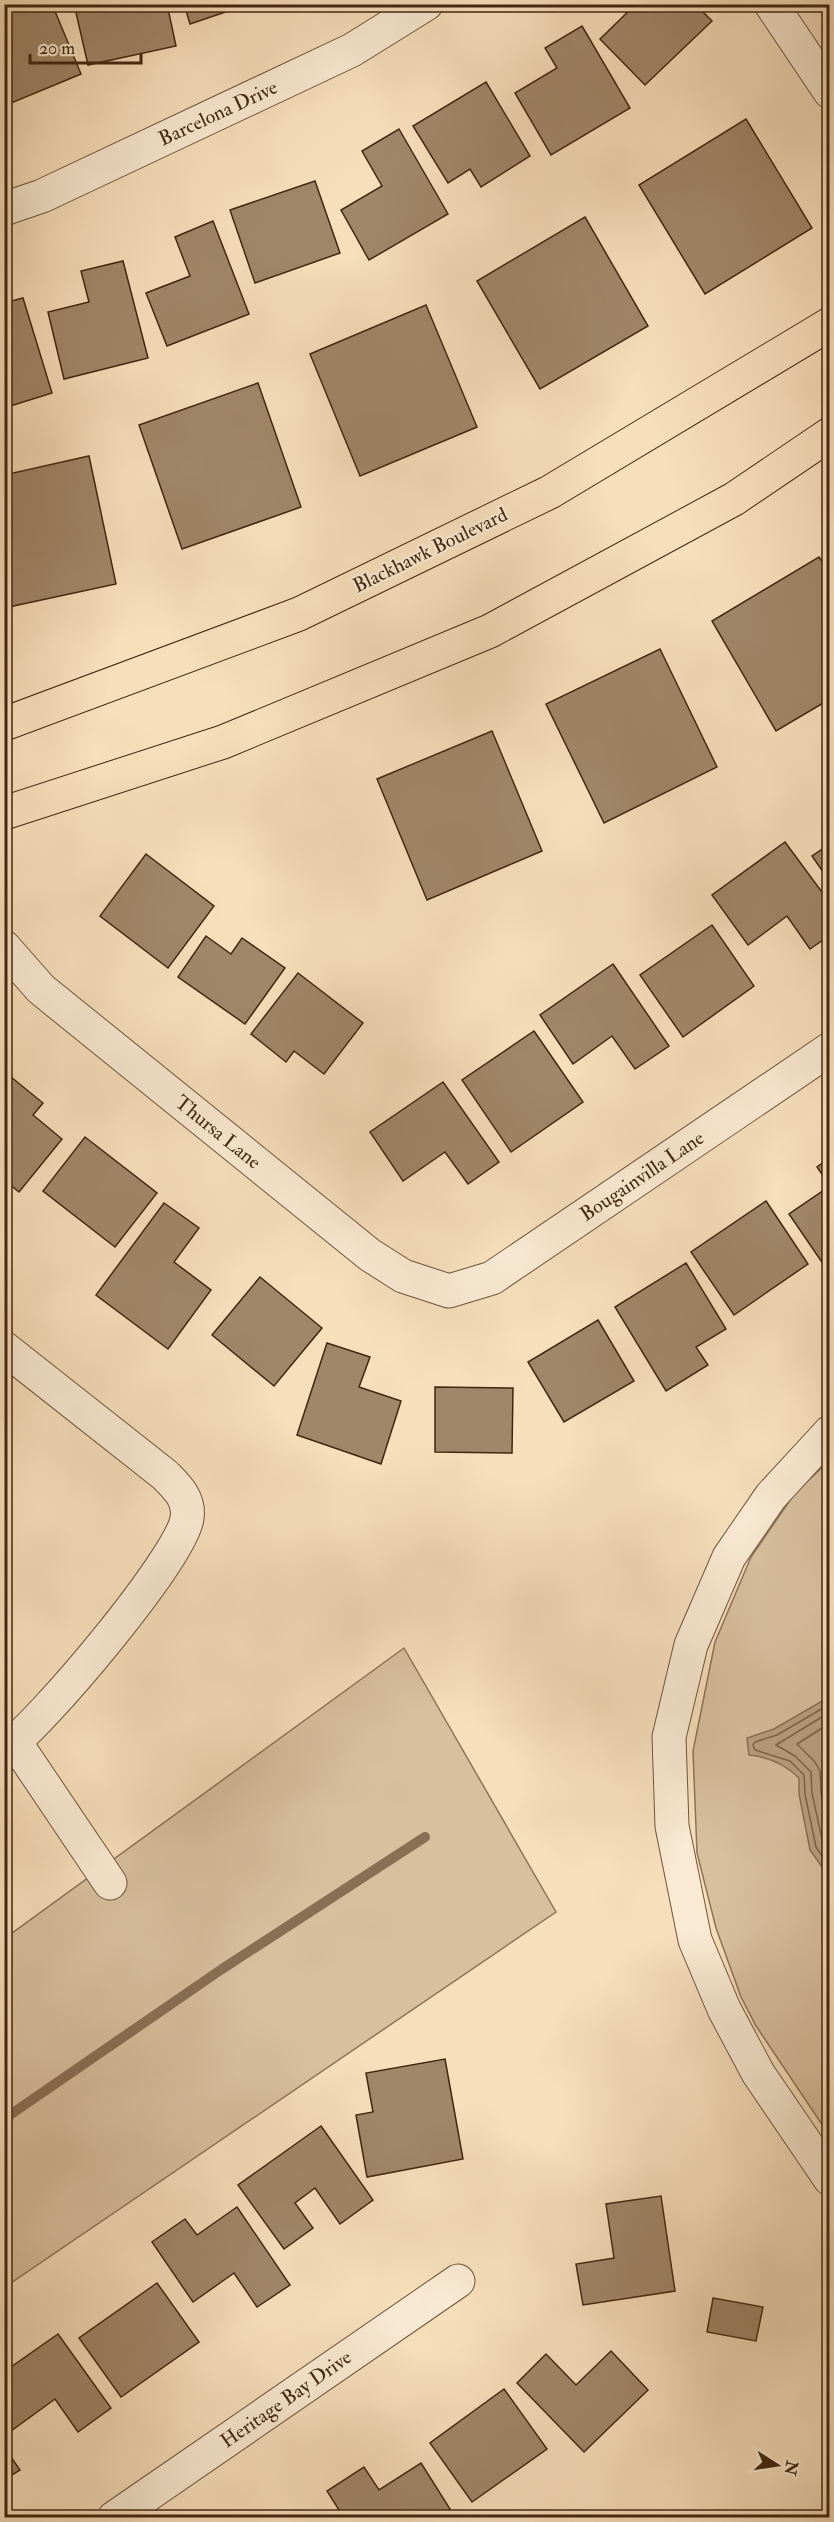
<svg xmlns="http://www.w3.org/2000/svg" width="834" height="2522" font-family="'IM FELL Double Pica',serif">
<rect width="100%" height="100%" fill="#f7dfbc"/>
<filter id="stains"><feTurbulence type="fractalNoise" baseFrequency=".00333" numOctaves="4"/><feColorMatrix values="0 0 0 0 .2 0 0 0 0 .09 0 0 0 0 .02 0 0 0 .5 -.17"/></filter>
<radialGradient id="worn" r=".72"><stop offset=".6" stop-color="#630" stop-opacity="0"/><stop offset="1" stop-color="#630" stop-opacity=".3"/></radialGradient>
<g fill="#d8c09f" stroke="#8c7458" stroke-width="1.5">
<path d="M829,1461V2135L756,2026L741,1997L716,1928L697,1853L693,1751L715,1642L751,1557L795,1493Z"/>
<path d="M404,1648L556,1912L5,2287L4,1939Z"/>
</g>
<path fill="#b9a082" stroke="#897055" stroke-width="1.5" d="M829,1697V1877L810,1850L799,1794V1778C785,1764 769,1757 749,1755L747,1738L774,1729Z"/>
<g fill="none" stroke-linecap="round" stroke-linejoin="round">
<g stroke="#7d644a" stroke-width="1.5">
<path d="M830,1704L777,1735L755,1742L753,1745L755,1750L790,1761L804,1775L805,1794L816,1847L830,1868"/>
<path d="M830,1712L776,1745L795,1756L811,1772L812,1793L823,1844L830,1855"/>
<path d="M830,1723L797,1744L815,1762L820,1771L821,1793L830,1833"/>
</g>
<path stroke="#897055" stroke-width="10" d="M4,2119L222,1969L425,1837"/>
</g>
<g fill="#a0876a" stroke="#412711" stroke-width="1.5">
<path d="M10,4H52L81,74L4,106V7Z"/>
<path d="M74,4H167L176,46L88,65Z"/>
<path d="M184,4H249L190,24Z"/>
<path d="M636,4H695L712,21L645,85L600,39Z"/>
<path d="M582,26L630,108L551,155L515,93L557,68L545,48Z"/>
<path d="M486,82L530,156L481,187L470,169L448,183L413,126Z"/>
<path d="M746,119L812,228L705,294L639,185Z"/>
<path d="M399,129L448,214L369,260L341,210L382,186L362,151Z"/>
<path d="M315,181L340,253L255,283L230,210Z"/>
<path d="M585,217L648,326L540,389L477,281Z"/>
<path d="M213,221L249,314L167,346L146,293L190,276L175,237Z"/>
<path d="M123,261L148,358L64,379L48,312L89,302L81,271Z"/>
<path d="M23,298L52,393L4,408V303Z"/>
<path d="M426,305L477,427L360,476L310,354Z"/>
<path d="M258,383L301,507L182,549L139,425Z"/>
<path d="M89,456L116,584L4,608V475Z"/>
<path d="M819,557L830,574V699L776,731L712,621Z"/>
<path d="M660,649L717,767L604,823L546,704Z"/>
<path d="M492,731L542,851L427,900L377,779Z"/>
<path d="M785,842L830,903V935L810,949L787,916L748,945L712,895Z"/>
<path d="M830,844V882L812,856Z"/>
<path d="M146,854L214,906L168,968L100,916Z"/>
<path d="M712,925L754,986L683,1037L640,975Z"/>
<path d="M206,936L231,954L242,938L285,968L245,1024L178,977Z"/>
<path d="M613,964L669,1046L635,1069L612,1036L573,1064L540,1015Z"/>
<path d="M298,973L363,1023L324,1074L294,1051L286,1062L251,1034Z"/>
<path d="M534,1031L583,1102L511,1152L462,1080Z"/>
<path d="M11,1077L43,1103L33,1115L62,1139L19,1192L4,1180V1085Z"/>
<path d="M443,1082L499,1162L468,1184L445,1152L403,1181L370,1132Z"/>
<path d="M85,1137L157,1193L115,1247L43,1191Z"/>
<path d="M830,1158V1186L817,1167Z"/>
<path d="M830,1186V1270L828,1271L789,1214Z"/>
<path d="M766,1201L808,1264L734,1315L691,1252Z"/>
<path d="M164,1203L199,1228L174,1262L211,1290L168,1349L96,1295Z"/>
<path d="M686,1263L726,1329L696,1347L708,1365L666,1391L615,1307Z"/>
<path d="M260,1277L322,1328L274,1386L212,1335Z"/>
<path d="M598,1320L634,1381L564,1422L528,1362Z"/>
<path d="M327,1343L370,1357L359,1387L401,1401L381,1464L297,1435Z"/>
<path d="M435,1387L513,1388L512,1453L435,1452Z"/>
<path d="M445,2059L463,2159L367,2177L356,2115L373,2112L366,2073Z"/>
<path d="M321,2126L373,2200L340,2224L315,2188L295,2203L313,2228L284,2249L238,2185Z"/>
<path d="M661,2196L675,2291L583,2305L576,2264L614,2258L606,2204Z"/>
<path d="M237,2207L290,2285L257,2307L234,2273L193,2302L152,2242L185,2219L197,2235Z"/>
<path d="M157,2283L199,2342L121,2397L79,2338Z"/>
<path d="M713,2298L763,2307L756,2341L707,2332Z"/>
<path d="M58,2334L111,2408L78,2432L55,2399L11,2431L4,2423V2372Z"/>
<path d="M611,2351L648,2390L584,2452L517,2383L546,2354L576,2385Z"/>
<path d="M504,2389L547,2449L472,2502L430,2443Z"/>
<path d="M4,2447L20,2470L4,2480Z"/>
<path d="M421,2463L450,2509L437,2518H344L327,2491L364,2467L379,2490Z"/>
</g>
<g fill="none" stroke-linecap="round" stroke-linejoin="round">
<defs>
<g id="minor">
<path d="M771,4L830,92"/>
<path d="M4,209L42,196L352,50L426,4"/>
<path d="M4,947L41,989L370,1255L403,1276L449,1291L492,1278L830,1049"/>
<path d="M4,1348L165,1475C177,1487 190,1499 187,1518C182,1557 40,1726 4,1750"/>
<path d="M830,1432L771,1496L729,1557L691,1645L669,1737L672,1826L695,1940L724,2009L758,2073L830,2179"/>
<path d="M15,1742L110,1883"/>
<path d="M114,2518L458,2281"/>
</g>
<g id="major">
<path d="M4,724L299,614L550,492L830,324"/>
<path d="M4,813L223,742L490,631L734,499L830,434"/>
</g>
</defs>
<use href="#minor" stroke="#6e553c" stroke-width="35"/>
<use href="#major" stroke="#412711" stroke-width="35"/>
<use href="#minor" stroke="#faead3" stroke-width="33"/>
<use href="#major" stroke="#f7dfbc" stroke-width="33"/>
</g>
<g text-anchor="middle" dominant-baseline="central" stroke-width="4.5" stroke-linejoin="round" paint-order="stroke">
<g font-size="20" fill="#412711" stroke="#faead3">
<text transform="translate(218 113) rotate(-25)">Barcelona Drive</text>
<text transform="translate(430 550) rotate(-26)">Blackhawk Boulevard</text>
<text transform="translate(218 1132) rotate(39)">Thursa Lane</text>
<text transform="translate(642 1176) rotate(-34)">Bougainvilla Lane</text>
<text transform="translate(286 2399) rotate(-35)">Heritage Bay Drive</text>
</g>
</g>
<rect width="834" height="2522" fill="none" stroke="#f7dfbc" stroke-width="24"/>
<rect x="6" y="6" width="822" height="2510" fill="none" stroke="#412711" stroke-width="3"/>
<rect x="12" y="12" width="810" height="2498" fill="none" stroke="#412711" stroke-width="1.5"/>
<g transform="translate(777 2465) rotate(102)" stroke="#faead3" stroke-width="4.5" paint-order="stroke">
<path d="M0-4.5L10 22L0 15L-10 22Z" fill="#412711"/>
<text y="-9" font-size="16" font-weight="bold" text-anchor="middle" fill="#412711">N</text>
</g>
<path d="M30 54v9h111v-9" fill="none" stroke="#412711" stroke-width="3"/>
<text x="39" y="54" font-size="18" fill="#412711" stroke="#faead3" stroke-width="4.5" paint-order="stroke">20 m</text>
<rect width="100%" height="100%" filter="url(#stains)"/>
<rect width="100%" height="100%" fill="url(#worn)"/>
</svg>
